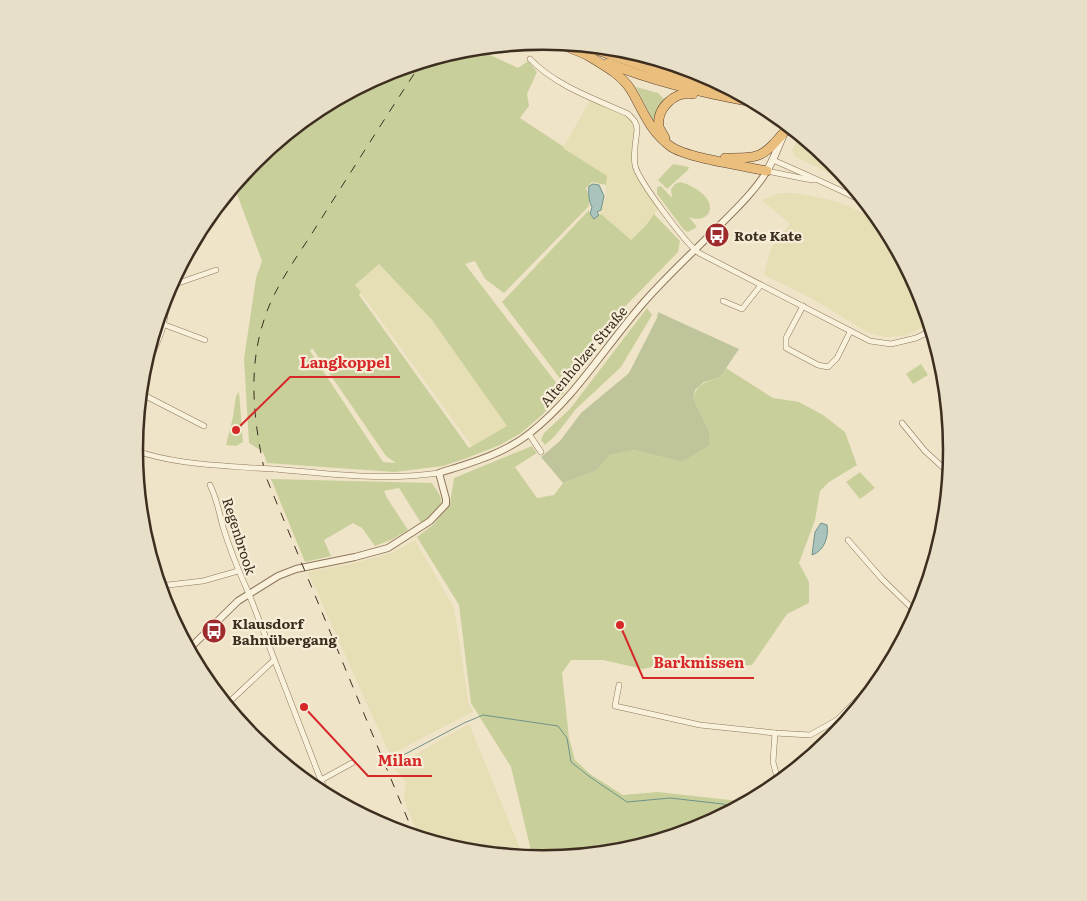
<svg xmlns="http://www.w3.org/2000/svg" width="1087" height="901" font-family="Literata,serif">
<rect width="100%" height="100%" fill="#f0e4c8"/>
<g fill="#e6deb5">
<path d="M592,97L628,114L637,124L635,166L660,206L647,224L631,240L600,213L606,197V176L563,148Z"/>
<path d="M800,134L833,161L852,184L794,156L792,150Z"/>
<path d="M779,193H796L835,201L869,215L884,224L922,294L931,324L904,336L886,337L876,335L867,332L811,298L764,275L768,258L772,247L790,224L762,200Z"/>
<path d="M379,264L432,320L508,426L472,446L355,285Z"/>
<path d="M415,540L454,608L469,705L474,711L390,755L308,572L351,564L394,552Z"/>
<path d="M469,724L524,858L463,852L420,839L406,805L404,795L406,782L393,767Z"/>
</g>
<g fill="#c9cf9b" fill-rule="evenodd">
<path d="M475,48L518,68L528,61L537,72L527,94L529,106L520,118L564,147L563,148L607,176L606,185L592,182L586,188L589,196V206L504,293L485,279L475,261L465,264L564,393L542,415L521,433L500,445L467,458L443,466L395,472L267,463L263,452L249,443L244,359L256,278L262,261L234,186L254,161L316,110L387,72L464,49ZM379,264L432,320L507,426L469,448L359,295L361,292L355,285ZM312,348L386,456L396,463L383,462L310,351Z"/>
<path d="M636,87L658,93L664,99L657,110L655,124Z"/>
<path d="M673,164L689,167L688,170L667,189L658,180Z"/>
<path d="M680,182C690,184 710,195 710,207C710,219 697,221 689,217L697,227L688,232L684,230L657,194V187L661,186L672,198L671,189L675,184Z"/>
<path d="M589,210L590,215L594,219L601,214L631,240L647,224L654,214L680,241L678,252L614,318L565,385L502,302Z"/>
<path d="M647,308L652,315L621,367L576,409L555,436L545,445L541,440L544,433L570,409Z"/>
<path d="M921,364L928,375L913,384L906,374Z"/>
<path d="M726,368L773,398L799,402L823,415L845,432L857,465L829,482L820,491L815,520L799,563L809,582V603L787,614L752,665L729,667L695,657L643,669L603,660H571L562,673L569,738L575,760L590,774L623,795L658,792L739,801L745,805L700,829L623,852L543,860L533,859L511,767L471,703L459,605L417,537L434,524L450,503L454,478L532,446L537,453L515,467L537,498L554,495L563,483L596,471L608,455L634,450L682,462L709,446V431L693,398C697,384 707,381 720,377Z"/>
<path d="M239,392L243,442L236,446L226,445L233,417L236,396Z"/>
<path d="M860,472L875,488L860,499L846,482Z"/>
<path d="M271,479L432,483C435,488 439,493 441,498C444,508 428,518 421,523L399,488L384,491L387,498L408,530L393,539L375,546L362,528L353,523L324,540L331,556L305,562Z"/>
</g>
<path fill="#bfc49a" d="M658,312L739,349L720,377L704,382L695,390L693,398L709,431V446L682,462L634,450L609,455L596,471L563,483L541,457L560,441L581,413L629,373L657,318Z"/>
<g fill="#a9c4bc" stroke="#6f938a">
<path d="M593,184L599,185L604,196L601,210L597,212L599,215L594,219L590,214L592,207C589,203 588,191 589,186Z"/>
<path d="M821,523L827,525C829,537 824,551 812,555L815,532Z"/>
</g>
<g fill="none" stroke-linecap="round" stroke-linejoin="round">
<path stroke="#6f938a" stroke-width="1" d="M394,760L464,723L483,715L558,726L567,738L571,762L590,777L627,802L670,798L723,804L736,809"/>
<defs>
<g id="minor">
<path d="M530,59C556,86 595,99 628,114C633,119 637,122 637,130C636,141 633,154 635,165C637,179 687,245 699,253L870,341L891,344L916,338L933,330"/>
<path d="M773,160C805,174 837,188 868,204"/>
<path d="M767,171L806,179L815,180"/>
<path d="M170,286L216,270"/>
<path d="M723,301L742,309L761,285"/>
<path d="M803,306L786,338V348L818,365L828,367L837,358L850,332"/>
<path d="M157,322L205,340"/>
<path d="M142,375C154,349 169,326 165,297"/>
<path d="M140,393L204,426"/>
<path d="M902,423L925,451L950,474"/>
<path d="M529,434L541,452"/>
<path d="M134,450C173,464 214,465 255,468"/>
<path d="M274,469C329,474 384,481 439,473"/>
<path d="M210,485C217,499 219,512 223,527C230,550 239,572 249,594L327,796"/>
<path d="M848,540L882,579L918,614"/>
<path d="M159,586L203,581L238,571"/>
<path d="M619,685L615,706L700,725L775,733L810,735L837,720L888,669"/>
<path d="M226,705L274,660"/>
<path d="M775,733L773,762L779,784"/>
<path d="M312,788L321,780L352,763"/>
</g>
<path id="tertiary" d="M188,650L238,601L278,576L296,569L355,557L388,548L430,521L446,504V499L439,473C470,463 504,454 530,433C576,397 606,345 645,301C667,276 693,252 717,228C735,210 754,192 767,171"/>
<path id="secondary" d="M767,171L774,157L788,124"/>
<g id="trunk">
<path d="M558,43L592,57"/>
<path d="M583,45L679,79L735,91"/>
<path d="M587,55C603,65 621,74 631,90C644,112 649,130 670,146C686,158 745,166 767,171"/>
<path d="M608,63C655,82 703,93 753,102"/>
<path d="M665,138C663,134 660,130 659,127C656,108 675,91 693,94"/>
<path d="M725,158C761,158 762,158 786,130"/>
</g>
</defs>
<use href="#minor" stroke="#8d765c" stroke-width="6"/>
<use href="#tertiary" stroke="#8d765c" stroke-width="8"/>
<use href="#secondary" stroke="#6f573f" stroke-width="8"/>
<use href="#trunk" stroke="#5b4430" stroke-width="10"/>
<use href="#minor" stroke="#faf1dc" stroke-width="5"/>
<use href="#tertiary" stroke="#faf1dc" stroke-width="6"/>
<use href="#secondary" stroke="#faf1dc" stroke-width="7"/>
<use href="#trunk" stroke="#eabe7c" stroke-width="9"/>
<path stroke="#3d2e20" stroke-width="1" stroke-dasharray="9 9" stroke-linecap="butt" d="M415,837L266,477C254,425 247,371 264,320C274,287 298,256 316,227C351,172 386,116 422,62"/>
<defs>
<path id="minor-bridge" d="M255,468L274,469"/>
</defs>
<use href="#minor-bridge" stroke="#8d765c" stroke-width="6" stroke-linecap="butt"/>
<use href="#minor-bridge" stroke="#faf1dc" stroke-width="5"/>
</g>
<defs>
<symbol id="bus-disc" viewBox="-11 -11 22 22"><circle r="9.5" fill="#9e2a2b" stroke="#f7eed8"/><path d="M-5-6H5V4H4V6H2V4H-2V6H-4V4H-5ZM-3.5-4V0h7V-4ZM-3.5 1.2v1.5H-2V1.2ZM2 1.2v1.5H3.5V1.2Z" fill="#fff"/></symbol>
</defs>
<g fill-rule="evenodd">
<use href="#bus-disc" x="703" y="221" width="28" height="28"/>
<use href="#bus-disc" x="200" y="617" width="28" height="28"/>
</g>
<g text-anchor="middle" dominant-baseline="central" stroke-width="4.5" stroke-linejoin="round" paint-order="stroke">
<g font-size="14" font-weight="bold" fill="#3d2e20" stroke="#f7eed8" text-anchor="start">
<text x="734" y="235">Rote Kate</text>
<text x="232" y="623">Klausdorf<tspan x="232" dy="16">Bahnübergang</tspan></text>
</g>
<g font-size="14" fill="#3d2e20" stroke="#f7eed8">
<text transform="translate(583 356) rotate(-50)">Altenholzer Straße</text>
<text transform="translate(240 536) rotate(72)">Regenbrook</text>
</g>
</g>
<path d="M0 0H1087V901H0ZM143 450a400 400 0 1 1 800 0a400 400 0 1 1-800 0Z" fill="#e8dfc9" fill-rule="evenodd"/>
<path fill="none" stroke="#3d2e20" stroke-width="2.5" d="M143 450a400 400 0 1 1 800 0a400 400 0 1 1-800 0Z"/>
<path fill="none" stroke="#d62828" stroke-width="2" d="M236 430L290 377H400M620 625L643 678H754M304 707L368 776H432"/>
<g fill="#d62828" stroke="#f7eed8" stroke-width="2">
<circle cx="236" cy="430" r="5"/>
<circle cx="620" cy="625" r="5"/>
<circle cx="304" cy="707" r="5"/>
</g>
<g font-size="15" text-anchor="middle" font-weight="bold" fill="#d62828" stroke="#f7eed8" stroke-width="4.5" stroke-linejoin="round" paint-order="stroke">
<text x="345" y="368">Langkoppel</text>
<text x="699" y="668">Barkmissen</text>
<text x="400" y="766">Milan</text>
</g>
</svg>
